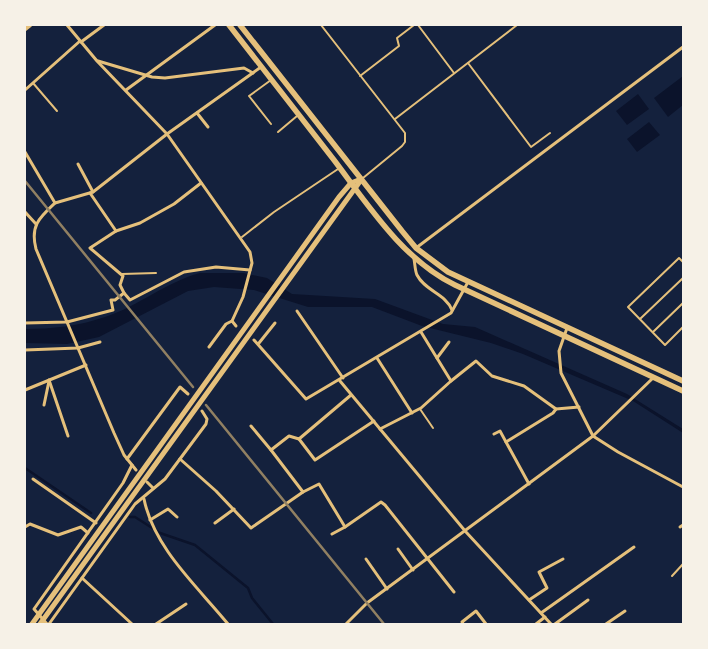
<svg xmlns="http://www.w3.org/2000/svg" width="708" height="649" font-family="Georgia,serif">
<rect width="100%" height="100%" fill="#14213d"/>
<g fill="#0b132b">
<path d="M683,76V105L668,117L654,98Z"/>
<path d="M638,94L649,109L627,125L616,111Z"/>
<path d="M649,122L660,135L637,152L627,139Z"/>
<path d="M200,273H243L267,278L292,294L375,299L443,324L475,327L627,394L683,429V433L633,401L523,354L491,343L422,326L372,307H308L254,290L214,287L188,291L99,337L67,344L25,343V329C52,329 79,326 105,317C139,306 166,282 200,273Z"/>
</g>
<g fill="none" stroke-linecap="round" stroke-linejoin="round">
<g stroke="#0b132b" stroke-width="2.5">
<path d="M25,468L91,513"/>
<path d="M130,517H135L160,533L195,545L248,588L252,598L273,624"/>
</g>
<g stroke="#e5c07b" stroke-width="2">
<path d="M321,25L405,133V142L402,146L363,178"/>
<path d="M418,25L454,73"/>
<path d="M468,63L531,147L550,133"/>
<path d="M360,76L399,46L397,38L414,25"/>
<path d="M271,80L249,96L271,124"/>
<path d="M33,83L57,111"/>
<path d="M395,119L517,25"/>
<path d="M278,132L297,116"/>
<path d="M242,237L274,212L338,169"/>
<path d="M683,262L679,258L628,307L665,345L683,327"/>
<path d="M122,274L156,273"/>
<path d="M640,319L683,278"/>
<path d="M653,332L683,303"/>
<path d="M420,409L433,428"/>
<path d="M672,576L683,564"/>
</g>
<g stroke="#e5c07b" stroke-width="3">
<path d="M67,25L97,61L167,134L250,252L252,263L243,297L232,321L226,324L209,347"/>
<path d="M81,42L104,25"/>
<path d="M98,61L152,77L165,78L244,68L253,73"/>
<path d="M25,90L80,41"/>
<path d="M126,90L215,25"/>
<path d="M197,113L208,127"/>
<path d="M25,152L55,203L93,192L167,134L261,67"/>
<path d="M78,164L93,192"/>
<path d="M90,193L116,231"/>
<path d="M55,203C39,218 30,226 36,249L114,433L124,455L136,470"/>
<path d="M25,212L36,224"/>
<path d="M416,248L683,47"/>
<path d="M414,259C415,264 415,271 417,275C425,291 446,294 452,310"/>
<path d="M124,293L130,300L184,272L216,267L250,270"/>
<path d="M297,311L343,378"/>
<path d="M232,321L236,326"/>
<path d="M25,323L67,322L113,310L111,300H115L124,293L120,285L123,276L90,248L116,231L140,223L174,204L201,183"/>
<path d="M567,328L559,351L561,373L593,436L618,452L683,487"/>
<path d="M254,340L306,399L451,313L468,282"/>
<path d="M259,343L275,323"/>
<path d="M25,350L78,348L100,342"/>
<path d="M377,358L412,413"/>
<path d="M437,358L449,342"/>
<path d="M49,380L68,436"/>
<path d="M340,381L466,532L551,624"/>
<path d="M451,381L476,361L492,376L524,386L556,409L579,407"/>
<path d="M25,390L86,365"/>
<path d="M44,405L49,381"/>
<path d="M251,426L271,450L289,436L299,439L351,395"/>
<path d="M380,429L421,408L451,381L421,332"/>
<path d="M494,434L500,431L529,484"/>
<path d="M299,439L315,460L374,421"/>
<path d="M506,442L553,413L556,409"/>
<path d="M271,450L303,492L319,484L345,527L332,534"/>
<path d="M127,459L180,387L188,394"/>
<path d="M180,459L216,491L251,528L303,492"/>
<path d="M33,479L96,523"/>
<path d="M147,482L153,488"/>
<path d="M144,499C154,548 197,586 228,624"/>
<path d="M150,520L168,509L177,517"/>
<path d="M215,523L234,509"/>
<path d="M25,527L30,524L58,535L81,527L88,533"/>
<path d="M345,527L381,502L385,505L454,592"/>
<path d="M680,527L683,525"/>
<path d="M398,549L413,570"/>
<path d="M366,559L387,589"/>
<path d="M82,578L132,624"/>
<path d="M529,600L547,588L539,572L563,559"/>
<path d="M541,613L634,547"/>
<path d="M47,624L34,609L123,483L132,465"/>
<path d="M49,624L135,504L165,479L206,424L207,419L202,411"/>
<path d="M156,624L186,604"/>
<path d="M346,624L367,603L593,436L653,378"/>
<path d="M463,624L462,622L476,611L486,624"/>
<path d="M536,624L545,617"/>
<path d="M555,624L588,600"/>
<path d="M606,624L625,611"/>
</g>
<path stroke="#e5c07b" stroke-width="4.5" d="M25,29L30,25"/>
<g stroke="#e5c07b" stroke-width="5">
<path d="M32,624L339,197L351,183L361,179"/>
<path d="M40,624L361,180"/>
</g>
<g stroke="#e5c07b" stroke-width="5.5">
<path d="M229,25C264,70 299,115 334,160C368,205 403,260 455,285L683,391"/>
<path d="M240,25L402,231L416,248L448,272L683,381"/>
</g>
<g stroke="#918062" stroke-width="2.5">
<path d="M25,181L193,387"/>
<path d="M206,405L384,624"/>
</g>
</g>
<rect width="708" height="649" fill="none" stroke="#f6f1e7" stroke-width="52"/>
</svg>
